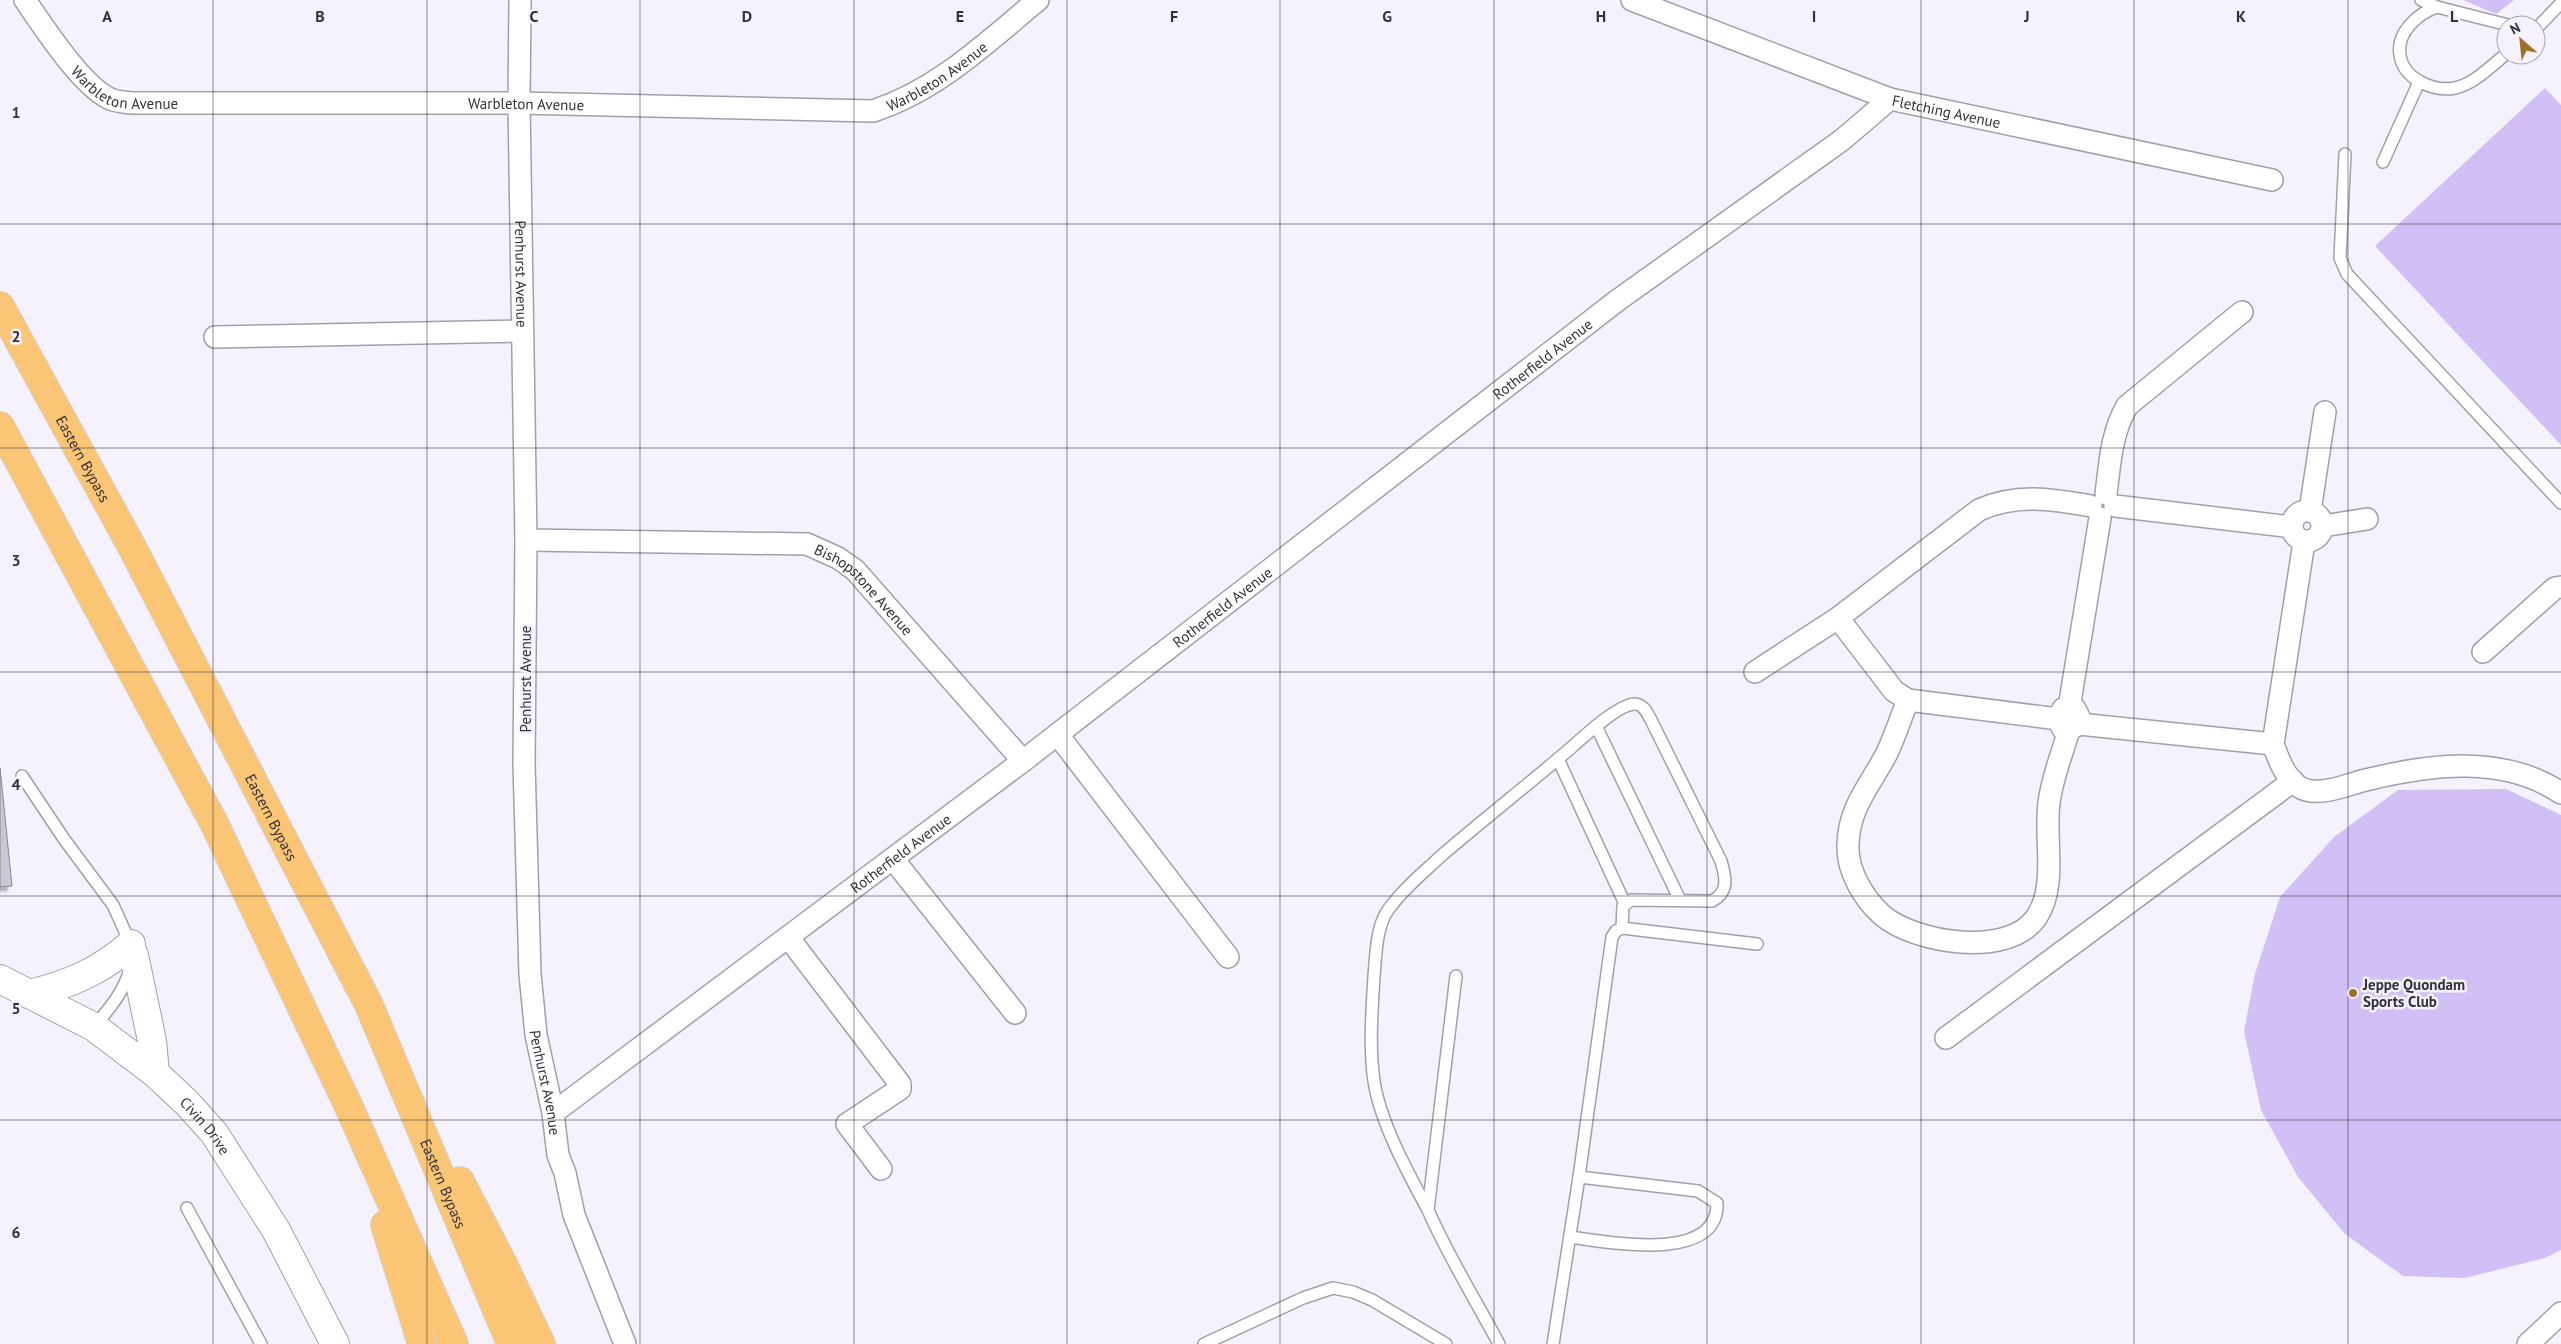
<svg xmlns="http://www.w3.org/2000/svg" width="2561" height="1344" font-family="'PT Sans',sans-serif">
<defs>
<filter id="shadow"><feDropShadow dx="-4.5" dy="4.5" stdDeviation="1" flood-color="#0004"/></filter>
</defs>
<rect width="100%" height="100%" fill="#f5f2fd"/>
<g fill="#d1bff5">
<path d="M2463,0H2514L2496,14Z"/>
<path d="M2545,88L2561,105V445L2375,246Z"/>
<path d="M2506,789L2561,815V1250L2545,1258L2465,1278L2403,1276L2345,1234L2298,1177L2261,1110L2244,1031L2255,974L2280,897L2334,837L2398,790Z"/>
</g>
<path fill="#cbc7d4" stroke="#878390" filter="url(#shadow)" d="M0,768L12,886L0,887Z"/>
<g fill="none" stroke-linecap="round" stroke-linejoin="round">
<defs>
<g id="lane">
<path d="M2421,0L2437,7L2508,25"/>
<path d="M2437,7C2418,13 2396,33 2400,55C2403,79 2434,92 2455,88C2474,84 2491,66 2506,54"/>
<path d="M2536,29L2561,3"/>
<path d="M2345,154L2340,258L2347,274L2561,503"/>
<path d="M2383,162L2419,82"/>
<path d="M1596,726L1680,900"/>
<path d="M1558,759L1625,904"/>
<path d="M22,776L64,839L113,905L131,945"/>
<path d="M1456,976L1428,1210C1448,1256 1475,1299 1499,1344"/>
<path d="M94,1027C109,1009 123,993 130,970"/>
<path d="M187,1208L261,1344"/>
<path d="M1428,1210C1408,1173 1380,1122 1374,1081C1369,1047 1372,1010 1374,976C1376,955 1376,927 1388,910C1403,889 1423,873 1441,856C1484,819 1529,784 1572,747C1583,737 1621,702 1636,704C1645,706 1647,713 1651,720L1721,861C1726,878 1729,892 1712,901L1631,900L1623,906L1622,928"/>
<path d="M1570,1237C1607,1242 1719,1264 1717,1203L1698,1191L1579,1177"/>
<path d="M1204,1344L1303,1298L1333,1288L1353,1292L1372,1300L1446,1344"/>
<path d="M1553,1344L1579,1177L1612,937L1616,931L1622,928L1757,944"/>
</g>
<g id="street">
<path id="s1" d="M25,0C43,26 84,90 113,100C119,102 126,102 132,103H519L873,111C938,90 987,42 1038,0"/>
<path id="s2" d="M520,0L519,103L526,540L524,764L530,974L536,1035L553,1113L558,1155L565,1173L574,1215L625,1344"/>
<path id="s3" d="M1632,0L1890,99L2272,180"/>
<path d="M215,337L522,331"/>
<path d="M2106,494C2110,463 2111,434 2127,406L2242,312"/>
<path d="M2115,506L2292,527"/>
<circle cx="2307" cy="526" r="15"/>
<path d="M2310,511L2325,412"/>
<path d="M2323,526L2367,519"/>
<path id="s4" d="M526,540L807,544L838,558L855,570L1023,761"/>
<path d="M2304,542L2273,744C2279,761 2289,789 2311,791C2331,793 2351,783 2370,779C2433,764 2504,755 2561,793"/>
<path d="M1838,618L1894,691L1908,700L2058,719"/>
<path d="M2483,652L2555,588L2561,587"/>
<path d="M1755,672L1838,618L1979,510C2016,493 2052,499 2091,506"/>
<path d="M1908,700C1901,717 1895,736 1887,753C1871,784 1848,808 1848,846C1847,871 1864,899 1882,915C1914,943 2008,958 2036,918C2058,886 2044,839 2049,803C2052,778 2062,754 2069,730L2079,724L2080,719L2075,709H2063L2058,719L2063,729L2069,730"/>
<path d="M2069,708L2100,518"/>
<path d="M2079,724L2273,744"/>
<path d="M1058,735L1228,957"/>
<path d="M893,859L1015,1013"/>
<path d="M788,937L900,1084V1089L847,1124L881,1169"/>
<path d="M1946,1038L2293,781"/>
<path id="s5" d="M553,1113L1023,761L1618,300L1842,140L1890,99"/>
<path d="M2528,1344L2561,1313"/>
</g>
<g id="secondary">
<path d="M134,955L152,1041L155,1073"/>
<path id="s6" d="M0,979L94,1027L155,1073L187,1103L214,1133L276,1230L335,1344"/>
<path d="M29,994C68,985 101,971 131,944"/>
</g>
<g id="highway">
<path id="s7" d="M0,306L132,547L369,1005L511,1344"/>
<path d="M0,426L214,823L350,1109L454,1344"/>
<path d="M460,1181L503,1264L541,1344"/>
<path d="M385,1225L422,1344"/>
</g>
</defs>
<use href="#lane" stroke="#a29fab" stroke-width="14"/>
<use href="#street" stroke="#a29fab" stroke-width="24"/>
<use href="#secondary" stroke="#a29fab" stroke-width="30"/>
<use href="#highway" stroke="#d2d2d3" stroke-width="30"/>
<use href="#lane" stroke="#fff" stroke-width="11"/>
<use href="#street" stroke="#fff" stroke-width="21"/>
<use href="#secondary" stroke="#fff" stroke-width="28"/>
<use href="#highway" stroke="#fac575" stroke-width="28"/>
</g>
<path fill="none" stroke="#343238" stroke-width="1" stroke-opacity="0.55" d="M213,0V1344M427,0V1344M640,0V1344M854,0V1344M1067,0V1344M1280,0V1344M1494,0V1344M1707,0V1344M1921,0V1344M2134,0V1344M2348,0V1344M0,224H2561M0,448H2561M0,672H2561M0,896H2561M0,1120H2561"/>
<circle fill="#a07225" stroke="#f5f2fd" stroke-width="2" cx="2353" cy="993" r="5"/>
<g text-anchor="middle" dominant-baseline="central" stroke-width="5" stroke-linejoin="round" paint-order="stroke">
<g font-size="15" fill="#343238" stroke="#f5f2fd">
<text stroke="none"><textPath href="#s1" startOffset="968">Warbleton Avenue</textPath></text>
<text stroke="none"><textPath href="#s1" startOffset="142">Warbleton Avenue</textPath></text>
<text stroke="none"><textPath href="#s1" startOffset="548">Warbleton Avenue</textPath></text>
<text stroke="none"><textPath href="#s3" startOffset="334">Fletching Avenue</textPath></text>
<text stroke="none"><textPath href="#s2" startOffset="274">Penhurst Avenue</textPath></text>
<text stroke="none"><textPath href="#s5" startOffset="1244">Rotherfield Avenue</textPath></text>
<text stroke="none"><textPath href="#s7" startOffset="174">Eastern Bypass</textPath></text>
<text stroke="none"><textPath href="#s4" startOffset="355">Bishopstone Avenue</textPath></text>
<text stroke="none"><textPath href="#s5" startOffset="839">Rotherfield Avenue</textPath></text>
<text transform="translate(525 679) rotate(-90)">Penhurst Avenue</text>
<text stroke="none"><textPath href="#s7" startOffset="579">Eastern Bypass</textPath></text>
<text stroke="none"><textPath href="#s5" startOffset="434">Rotherfield Avenue</textPath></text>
<text stroke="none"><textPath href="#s2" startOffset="1084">Penhurst Avenue</textPath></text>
<text stroke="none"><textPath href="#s6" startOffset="255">Civin Drive</textPath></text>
<text stroke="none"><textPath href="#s7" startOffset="984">Eastern Bypass</textPath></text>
</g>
<g font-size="15" font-weight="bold" fill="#343238" stroke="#f5f2fd" text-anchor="start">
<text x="2363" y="984">Jeppe Quondam<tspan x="2363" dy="17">Sports Club</tspan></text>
</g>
</g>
<g font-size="16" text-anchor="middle" font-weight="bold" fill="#343238" stroke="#f5f2fd" stroke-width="5" stroke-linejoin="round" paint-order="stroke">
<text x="107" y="22">A</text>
<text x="320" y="22">B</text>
<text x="534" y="22">C</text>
<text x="747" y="22">D</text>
<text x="960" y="22">E</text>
<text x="1174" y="22">F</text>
<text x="1387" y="22">G</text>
<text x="1601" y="22">H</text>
<text x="1814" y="22">I</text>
<text x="2027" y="22">J</text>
<text x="2241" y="22">K</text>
<text x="2454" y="22">L</text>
<text x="16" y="118">1</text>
<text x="16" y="342">2</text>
<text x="16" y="566">3</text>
<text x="16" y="790">4</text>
<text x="16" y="1014">5</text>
<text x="16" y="1238">6</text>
</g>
<g transform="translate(2521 40) rotate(333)"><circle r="24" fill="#f5f2fd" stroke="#a8a5ae"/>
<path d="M0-4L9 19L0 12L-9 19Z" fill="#a07225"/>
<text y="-8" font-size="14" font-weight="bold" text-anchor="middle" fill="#343238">N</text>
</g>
</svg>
